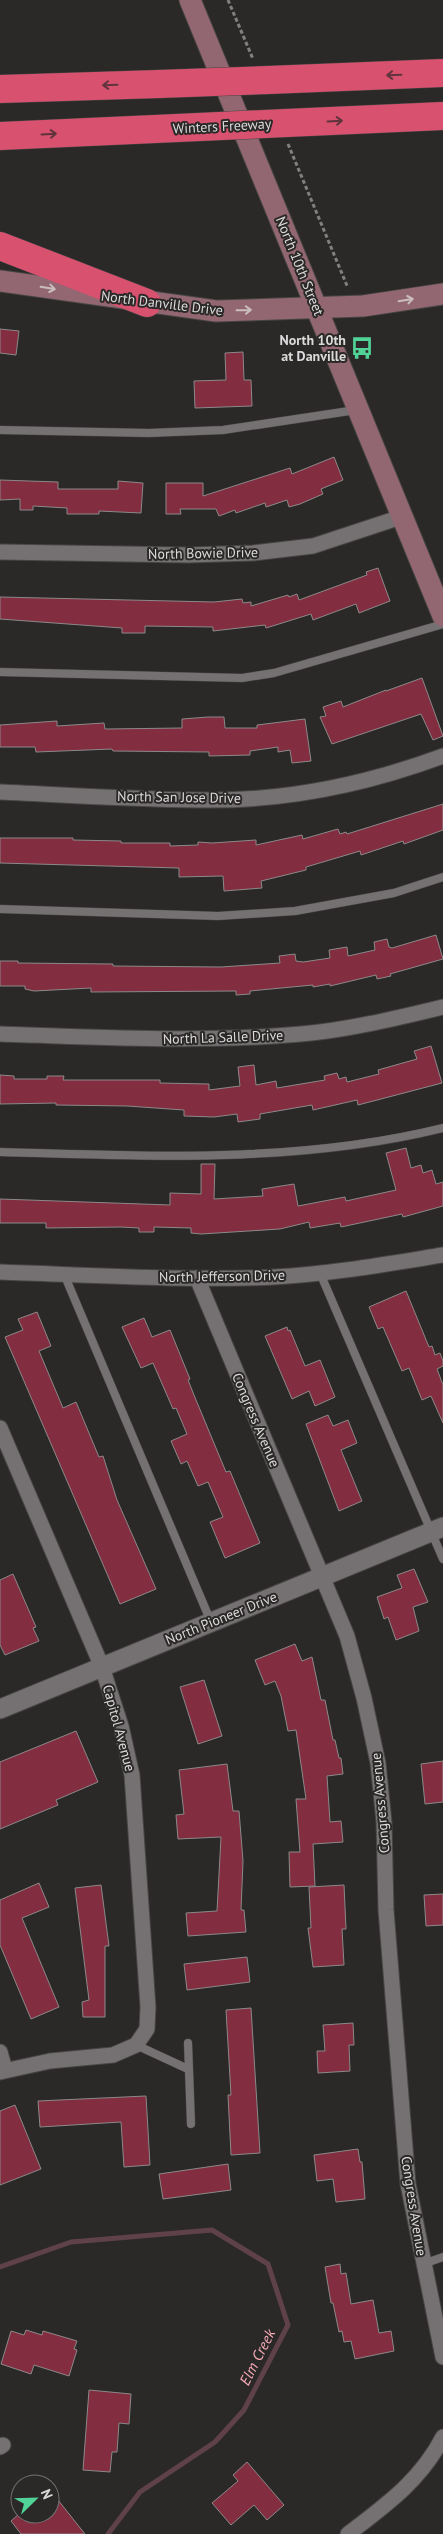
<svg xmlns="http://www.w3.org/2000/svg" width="443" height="2534" font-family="'PT Sans',sans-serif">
<rect width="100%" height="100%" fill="#2b2828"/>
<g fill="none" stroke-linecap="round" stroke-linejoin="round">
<path stroke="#5f4249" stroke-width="5" d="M0,2267L71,2242L212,2230L268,2264L288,2325L244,2410L215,2442L140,2492L108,2534"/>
</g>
<g fill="#822d40" stroke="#8c8989">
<path d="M0,329L19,331L16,355L0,353Z"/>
<path d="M243,352L244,380H251L252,406L195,408L194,381L226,380L225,353Z"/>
<path d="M334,457L343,480L321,489L323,494L300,504L289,507L287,500L266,507L265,503L236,513L235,510L219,516L216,509H180L181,514H166V483H203V496L290,468L292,474Z"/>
<path d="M0,480L58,482V489H118V481L143,483L141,513L99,511V514H67V508L33,506V510H20V499L0,500Z"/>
<path d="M378,568L390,601L359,613L356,604L313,620L311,614L266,628L265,625L213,631V627L145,626V633H122V628L0,619V597L214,602L242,599L243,603L251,602V606L288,595L289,597L297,594L299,600L367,575L366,572Z"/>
<path d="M422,678L443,736L433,740L421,714L332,744L320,717L326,716L323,707L341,701L343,707L386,690V691Z"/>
<path d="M208,717H224L225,728H257V725L305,719L311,761L292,763L290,750L278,752V747L250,751V755L209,756V752L113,751L112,749L36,752L35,747H0V725L57,721V726L104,723L105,729L182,728V719Z"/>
<path d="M443,804V830L404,844L403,841L361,855L360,851L306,867V870L261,881L262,888L224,891L223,876L179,877V868L0,863V838H73V840L121,841V843H170V846L198,845V842L212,843L256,840V845L302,835L303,839L338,829L340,834L346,832L347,834Z"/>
<path d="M436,935L443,959L390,974L391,976L377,979L376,975L330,986V984L313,987V985L250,991V994L236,995V991L91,992V988L34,991L25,989V986H0V961H18V963L113,964V966L221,967L280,963L279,956L295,954L296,961L303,962L330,958L329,950L347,947L348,956L375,950L374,942L387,939L389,947L392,948Z"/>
<path d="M431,1046L442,1083L358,1105L357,1100L313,1110L312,1105L260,1114V1119L238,1122L237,1114L214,1117L184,1116V1110L127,1106L56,1105V1103L0,1104V1075L14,1076V1079H47V1076H64L63,1080H160V1083L209,1084V1090L240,1086L238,1067L254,1065L256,1085L276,1081L277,1088L325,1080L324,1076L337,1073L339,1079L346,1077L347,1082L379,1074L378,1070L417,1059L414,1051Z"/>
<path d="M406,1148L411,1168L421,1165L423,1173L432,1170L436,1184L443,1182V1206L403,1217L402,1214L341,1227L340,1223L310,1228L309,1222L280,1229L201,1234L191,1233V1228L154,1227V1232H139V1228L121,1227L46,1228V1223H0V1199L170,1205V1193L201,1194V1164H215L214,1199L263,1196L262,1189L294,1184L298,1206L345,1197L346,1201L396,1190L386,1153Z"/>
<path d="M406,1291L429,1347L432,1346L435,1355L440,1353L443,1361V1366L437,1369L443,1385V1423L431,1396L422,1400L409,1368L402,1371L383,1327L378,1329L369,1307Z"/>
<path d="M37,1312L51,1346L39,1351L63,1408L76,1402L99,1457L103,1456L117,1500L156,1589L120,1604L5,1337L23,1330L18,1319Z"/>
<path d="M144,1318L152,1337L170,1330L190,1379L188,1380L196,1400L226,1472L230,1471L260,1543L225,1558L210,1522L223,1517L208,1482L198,1486L187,1461L181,1464L171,1441L187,1434L176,1408L173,1409L153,1363L141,1368L122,1327Z"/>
<path d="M287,1327L288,1331L290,1330L305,1366L320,1360L335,1397L315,1406L309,1391L292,1399L265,1336Z"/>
<path d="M328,1415L333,1426L348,1420L357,1443L341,1450L362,1501L339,1511L306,1424Z"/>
<path d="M414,1569L428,1602L413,1607L419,1631L396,1640L388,1617L384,1619L377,1597L402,1588L397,1575Z"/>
<path d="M13,1574L36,1627L33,1628L39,1641L5,1655L0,1645V1580Z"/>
<path d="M295,1644L302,1661L312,1657L321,1700H325L333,1740H335L339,1758H341L343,1774L327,1776L330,1822L341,1821L343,1842L313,1844L315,1886L290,1887L289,1852H300L296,1799H306L296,1730L288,1731L281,1696L275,1681L265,1685L255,1660Z"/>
<path d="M204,1680L222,1736L198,1744L180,1687Z"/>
<path d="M76,1731L98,1782L56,1800L58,1805L0,1829V1762Z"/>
<path d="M443,1761V1802L425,1804L421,1764Z"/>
<path d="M227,1764L233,1811H239L243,1861L241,1910H244L246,1932L188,1936L186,1913L217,1911L221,1837L178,1839L176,1815L184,1814L179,1770Z"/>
<path d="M39,1883L49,1907L22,1918L59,2007L31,2019L0,1945V1900Z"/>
<path d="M101,1885L109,1946H105V2017H83L82,2002L89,2000L75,1888Z"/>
<path d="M344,1885L346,1929H342L344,1965L313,1967L308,1928H311L309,1887Z"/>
<path d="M443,1894V1925L426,1926L424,1895Z"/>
<path d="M247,1957L250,1982L187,1990L184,1964Z"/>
<path d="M251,2008L260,2153L231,2155L228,2095H231L226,2010Z"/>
<path d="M353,2023L354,2045H349L350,2071L318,2073L317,2051H325L323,2025Z"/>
<path d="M146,2096L150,2165L124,2167L121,2122L40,2127L38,2101Z"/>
<path d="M15,2105L41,2169L0,2185V2111Z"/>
<path d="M358,2149L360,2162H362L365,2199L336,2202L333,2179L317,2181L314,2155Z"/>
<path d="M228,2164L231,2190L163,2199L159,2174Z"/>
<path d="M340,2264L341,2274L346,2273L351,2304L373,2300L379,2333L391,2331L394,2351L355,2359L351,2341L344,2342L342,2331L339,2332L333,2303H331L325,2267Z"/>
<path d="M26,2330L42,2335L43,2331L77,2341L74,2349L77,2350L69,2376L34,2365L31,2374L1,2364L11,2331L24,2335Z"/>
<path d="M89,2390L131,2394L129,2424L119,2423L117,2452H112L110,2472L83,2470Z"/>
<path d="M247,2462L284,2505L267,2520L254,2505L231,2525L212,2503L238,2481L233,2475Z"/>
<path d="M50,2490L85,2534H21L11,2521L19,2514H50Z"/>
</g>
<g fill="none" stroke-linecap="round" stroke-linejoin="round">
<defs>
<g id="service">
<path d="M0,430L149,433L223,430L356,410"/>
<path d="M0,672L242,678L274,673L443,624"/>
<path d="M0,909L218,916L295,911L394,893L443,877"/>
<path d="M0,1152C148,1156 298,1164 443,1128"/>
<path d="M320,1273L443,1559"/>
<path d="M64,1274L211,1622"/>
<path d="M188,2043L191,2124"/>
<path d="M136,2045L188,2069"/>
<path d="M423,2264L443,2257"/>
</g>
<g id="minor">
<path d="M0,552L188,555L253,553L313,546L401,517"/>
<path d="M0,792C71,795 142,800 213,800C291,800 370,783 443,756"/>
<path d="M0,1034C100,1037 201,1043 301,1034C348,1030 397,1018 443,1007"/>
<path d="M0,1272C91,1275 183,1281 274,1277C331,1274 387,1264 443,1255"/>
<path d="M197,1278L347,1636L364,1698L378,1763L384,1822L386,1910L408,2184L443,2357"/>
<path d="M0,1428L102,1667L121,1726L132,1775L148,2007L147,2029L136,2045L113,2055L50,2061L0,2072"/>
<path d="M0,2052L5,2070"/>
<path d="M0,2447L3,2445"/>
<path d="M348,2534C386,2505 421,2480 443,2437"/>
</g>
<path id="tertiary" d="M0,1709L443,1527"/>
<g id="secondary">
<path d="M190,0L443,616"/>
<path d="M0,281L216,311L363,306L443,294"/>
</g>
<g id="motorway">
<path d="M268,80L443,73"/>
<path d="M0,89L159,84"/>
<path d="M286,123L443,116"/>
<path d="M0,136L177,128"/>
<path d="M0,246L147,303"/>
</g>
</defs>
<use href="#service" stroke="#474545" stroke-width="9"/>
<use href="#minor" stroke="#474545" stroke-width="17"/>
<use href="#tertiary" stroke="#474545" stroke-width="21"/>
<use href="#secondary" stroke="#474545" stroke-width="23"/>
<use href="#motorway" stroke="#474545" stroke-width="29"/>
<g stroke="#827f7f" stroke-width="3" stroke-dasharray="4 2.5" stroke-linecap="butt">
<path d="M228,0L253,59"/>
<path d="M288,144L348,288"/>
</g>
<use href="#service" stroke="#757172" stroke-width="8"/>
<use href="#minor" stroke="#757172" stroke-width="15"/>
<use href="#tertiary" stroke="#757172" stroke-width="19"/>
<use href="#secondary" stroke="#936771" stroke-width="21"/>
<use href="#motorway" stroke="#d8516f" stroke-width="28"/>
<defs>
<g id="motorway-bridge">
<path d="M159,84L268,80"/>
<path d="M177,128L286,123"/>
</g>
</defs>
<use href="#motorway-bridge" stroke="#474545" stroke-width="29" stroke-linecap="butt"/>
<use href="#motorway-bridge" stroke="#d8516f" stroke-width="28"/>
</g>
<defs><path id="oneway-shaft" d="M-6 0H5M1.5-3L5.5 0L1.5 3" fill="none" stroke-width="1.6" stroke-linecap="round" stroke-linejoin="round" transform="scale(1.25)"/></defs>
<g stroke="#5f343d">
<use href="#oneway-shaft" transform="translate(394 75) rotate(178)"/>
<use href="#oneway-shaft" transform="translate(110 85) rotate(178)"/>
<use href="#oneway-shaft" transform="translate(335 121) rotate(-3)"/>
<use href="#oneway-shaft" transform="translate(49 134) rotate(-3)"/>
</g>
<g stroke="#cabdc0">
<use href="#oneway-shaft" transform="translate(48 288) rotate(9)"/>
<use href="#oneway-shaft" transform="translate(406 300) rotate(-9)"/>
<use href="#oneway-shaft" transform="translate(244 310) rotate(-1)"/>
</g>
<defs>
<symbol id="bus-bare" viewBox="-9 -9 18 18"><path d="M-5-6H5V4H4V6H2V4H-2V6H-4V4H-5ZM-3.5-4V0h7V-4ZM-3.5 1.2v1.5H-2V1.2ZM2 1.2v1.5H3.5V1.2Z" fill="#51d398" stroke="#2b2828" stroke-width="2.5" paint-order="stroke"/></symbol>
</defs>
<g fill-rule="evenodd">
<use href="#bus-bare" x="346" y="332" width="32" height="32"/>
</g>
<g text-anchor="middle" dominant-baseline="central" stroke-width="4" stroke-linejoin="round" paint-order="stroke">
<g font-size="14" fill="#dcdada" stroke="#2b2828">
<text transform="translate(222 126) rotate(-3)">Winters Freeway</text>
<text transform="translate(300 266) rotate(68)">North 10th Street</text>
<text transform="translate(162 303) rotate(7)">North Danville Drive</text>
<text transform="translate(203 553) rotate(-1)">North Bowie Drive</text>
<text transform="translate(179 797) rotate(1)">North San Jose Drive</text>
<text transform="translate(223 1037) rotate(-2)">North La Salle Drive</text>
<text transform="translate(222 1276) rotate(-1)">North Jefferson Drive</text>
<text transform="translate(256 1420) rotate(67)">Congress Avenue</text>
<text transform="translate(221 1618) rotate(-22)">North Pioneer Drive</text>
<text transform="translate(119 1728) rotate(75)">Capitol Avenue</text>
<text transform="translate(380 1803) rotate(-95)">Congress Avenue</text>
<text transform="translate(414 2206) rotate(81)">Congress Avenue</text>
</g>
<g font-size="14" font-weight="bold" fill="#dcdada" stroke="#2b2828" text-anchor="end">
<text x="346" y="340">North 10th<tspan x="346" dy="16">at Danville</tspan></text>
</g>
<g font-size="15" font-style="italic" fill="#f7abb6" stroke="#2b2828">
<text transform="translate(257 2357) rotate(-63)">Elm Creek</text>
</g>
</g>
<g transform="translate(35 2499) rotate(67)"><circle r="24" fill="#2b2828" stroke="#726f6f"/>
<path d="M0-4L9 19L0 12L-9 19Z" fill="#51d398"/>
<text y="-8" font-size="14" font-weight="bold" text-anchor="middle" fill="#dcdada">N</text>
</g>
</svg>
